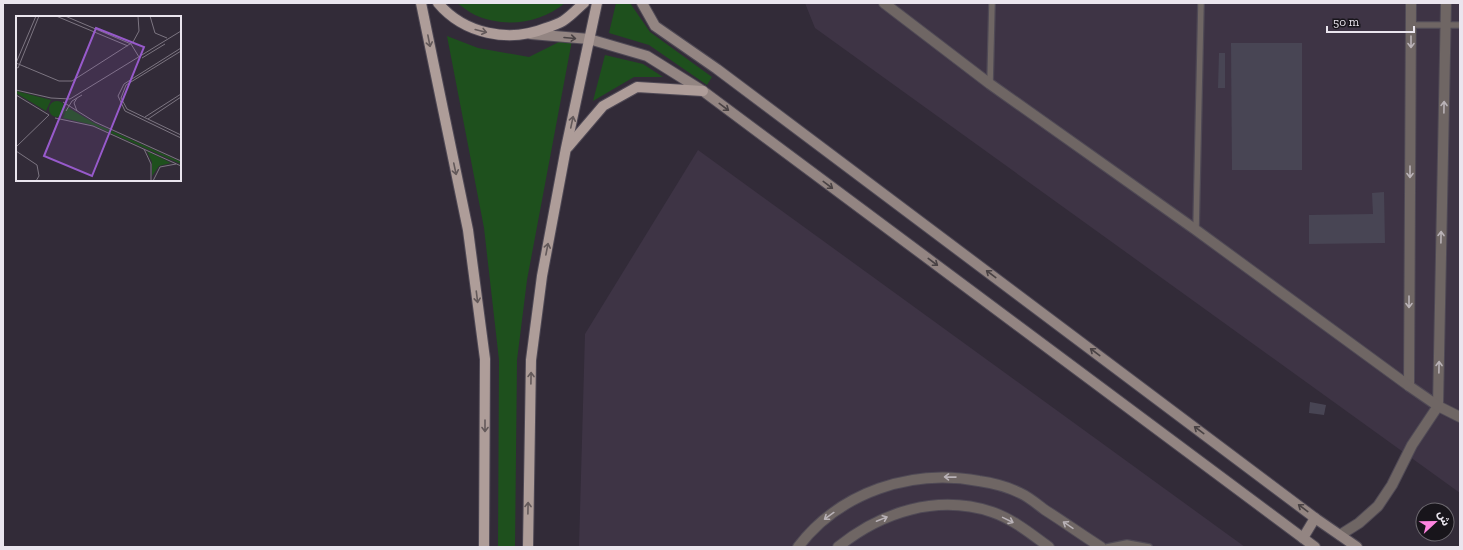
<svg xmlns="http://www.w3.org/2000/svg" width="1463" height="550" font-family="'Zilla Slab','Noto Sans Arabic',serif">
<rect width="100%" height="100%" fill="#322b38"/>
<g fill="#3e3445">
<path d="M805,3H1460V493L815,28Z"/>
<path d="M698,150L1245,547H579L585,334Z"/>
</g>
<g fill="#1e501d">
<path d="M457,3H565C540,24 504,28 475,15C469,12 463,7 457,3Z"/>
<path d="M616,3H630L650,32L712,77L707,85L649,45L609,33Z"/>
<path d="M573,35L527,280L517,360L515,547H498L499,360L484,228L447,36L478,48L529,57Z"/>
<path d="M605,55L643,64L663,77H634L593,101Z"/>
</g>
<g fill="#484554">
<path d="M1231,43H1302V170H1232Z"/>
<path d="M1219,53H1225V88H1218Z"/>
<path d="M1384,192L1385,243L1309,244V215L1373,214L1372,193Z"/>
<path d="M1310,402L1326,405L1324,415L1309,413Z"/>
</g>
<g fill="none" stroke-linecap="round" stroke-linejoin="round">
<defs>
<g id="service">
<path d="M1411,25H1460"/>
<path d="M990,84L992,3"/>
<path d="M1196,230L1201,3"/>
<path d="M1107,547L1127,543L1149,547"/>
</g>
<g id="minor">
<path d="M1409,386L1411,3"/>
<path d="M1340,535L1359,523L1378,506L1392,485L1412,445L1438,406L1446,3"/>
</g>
<g id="tertiary">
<path d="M884,3L990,84L1196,230L1409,386L1438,406L1460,417"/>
<path d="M798,547C840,492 912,468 979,481C993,483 1008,487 1020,493C1029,497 1037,504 1045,510C1064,522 1082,535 1101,547"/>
<path d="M838,547C881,512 937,494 992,512C1013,519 1031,534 1049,547"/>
</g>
<g id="secondary">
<path d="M642,3L655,26L717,69L1315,518L1357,547"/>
<path d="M531,34L589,39L647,56L703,91L1315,547"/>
<path d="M1303,538L1315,518"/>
</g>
<g id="primary">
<path d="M421,3L468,230L485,359L484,547"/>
<path d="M438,3C464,34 509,43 546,28C552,26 558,24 563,21C571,16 577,9 584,3"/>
<path d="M568,147L603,106L637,87L703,91"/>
<path d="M528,547L531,360L542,276L566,148L597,3"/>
</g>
</defs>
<use href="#service" stroke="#4f4955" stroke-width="8"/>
<use href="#minor" stroke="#4f4955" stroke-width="12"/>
<use href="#tertiary" stroke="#4f4955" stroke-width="12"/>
<use href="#secondary" stroke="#4f4955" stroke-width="12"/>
<use href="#primary" stroke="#4f4955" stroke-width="12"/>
<use href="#service" stroke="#6f6664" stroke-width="5.5"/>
<use href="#minor" stroke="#6f6664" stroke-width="10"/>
<use href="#tertiary" stroke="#6f6664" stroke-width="10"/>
<use href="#secondary" stroke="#938582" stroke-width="10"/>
<use href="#primary" stroke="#ae9d99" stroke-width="10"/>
</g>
<defs><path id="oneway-shaft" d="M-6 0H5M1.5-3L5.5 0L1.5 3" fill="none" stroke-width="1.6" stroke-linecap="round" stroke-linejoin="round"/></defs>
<g stroke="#63595a">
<use href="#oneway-shaft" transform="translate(481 31) rotate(14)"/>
<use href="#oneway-shaft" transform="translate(429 41) rotate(79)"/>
<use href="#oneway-shaft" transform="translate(572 122) rotate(-78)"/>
<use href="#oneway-shaft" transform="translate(455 169) rotate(78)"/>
<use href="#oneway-shaft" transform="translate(547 249) rotate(-79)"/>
<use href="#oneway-shaft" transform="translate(477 297) rotate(83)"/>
<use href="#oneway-shaft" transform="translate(531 378) rotate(-89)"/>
<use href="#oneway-shaft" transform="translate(485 426) rotate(90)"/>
<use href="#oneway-shaft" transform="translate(528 508) rotate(-89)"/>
</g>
<g stroke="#494244">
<use href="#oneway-shaft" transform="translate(570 38) rotate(5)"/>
<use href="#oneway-shaft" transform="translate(724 107) rotate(37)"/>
<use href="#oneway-shaft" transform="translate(828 185) rotate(37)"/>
<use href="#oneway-shaft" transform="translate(933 262) rotate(37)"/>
<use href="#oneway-shaft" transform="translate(991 274) rotate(-143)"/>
<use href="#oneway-shaft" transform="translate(1095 352) rotate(-143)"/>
<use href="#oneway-shaft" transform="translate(1199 430) rotate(-143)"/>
<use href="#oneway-shaft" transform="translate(1303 508) rotate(-143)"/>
</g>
<g stroke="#b9b2b7">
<use href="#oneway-shaft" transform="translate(1411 42) rotate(90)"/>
<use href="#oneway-shaft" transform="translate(1444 107) rotate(-89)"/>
<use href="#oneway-shaft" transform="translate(1410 172) rotate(90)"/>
<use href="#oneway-shaft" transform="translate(1441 237) rotate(-89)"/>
<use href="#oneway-shaft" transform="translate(1409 302) rotate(90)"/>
<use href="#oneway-shaft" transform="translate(1439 367) rotate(-89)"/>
<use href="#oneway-shaft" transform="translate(950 477) rotate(-179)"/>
<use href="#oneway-shaft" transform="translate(829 516) rotate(144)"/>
<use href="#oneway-shaft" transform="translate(882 519) rotate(-22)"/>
<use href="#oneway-shaft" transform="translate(1008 520) rotate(26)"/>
<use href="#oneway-shaft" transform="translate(1068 525) rotate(-146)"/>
</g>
<g transform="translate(16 16)">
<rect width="165" height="165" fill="#322b38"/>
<path d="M0,75L35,84L30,95L0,77ZM33 93a8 8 0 1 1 16 0a8 8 0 1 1-16 0ZM51,91L78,107L165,146V148L77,109L47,102ZM131,135L155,147L143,150L136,160V146Z" fill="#1e501d"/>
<path fill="none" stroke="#7c7581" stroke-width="1" d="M40,0L112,30M49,0L115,28L123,41M134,0L139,17L151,22M165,32L108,68L102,80L109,95L165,122M165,35L110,69L105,82L111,93L165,119M126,42L149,28M0,47L43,65H56L117,26L123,15L122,0M0,47L20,0M0,51L2,52L23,0M0,74L35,82L54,83L165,15M0,79L33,99M47,86L79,106L165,145M50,95L56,85L66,79M61,95L58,87L61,82M129,101L165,78M39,102L77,110L165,150M132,103L165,81M0,131L33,99M128,133L135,148V165M0,135L21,149L23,160L20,165M137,165L144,151L160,148"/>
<path fill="#975acb" fill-opacity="0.15" stroke="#975acb" stroke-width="2" d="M80,12L128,31L76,160L28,140Z"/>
<rect width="165" height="165" fill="none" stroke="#eae5ee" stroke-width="2"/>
</g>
<rect width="1463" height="550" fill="none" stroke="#eae5ee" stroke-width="8"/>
<g transform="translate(1435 522) rotate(68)"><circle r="19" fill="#18151b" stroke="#6c686f"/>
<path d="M0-3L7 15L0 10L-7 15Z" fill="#fe85e0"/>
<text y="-6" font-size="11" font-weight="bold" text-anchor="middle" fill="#eae5ee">ش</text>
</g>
<path d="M1327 26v6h87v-6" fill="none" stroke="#eae5ee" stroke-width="2"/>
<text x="1333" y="26" font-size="12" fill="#eae5ee" stroke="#18151b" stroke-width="3" paint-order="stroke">50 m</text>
</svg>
